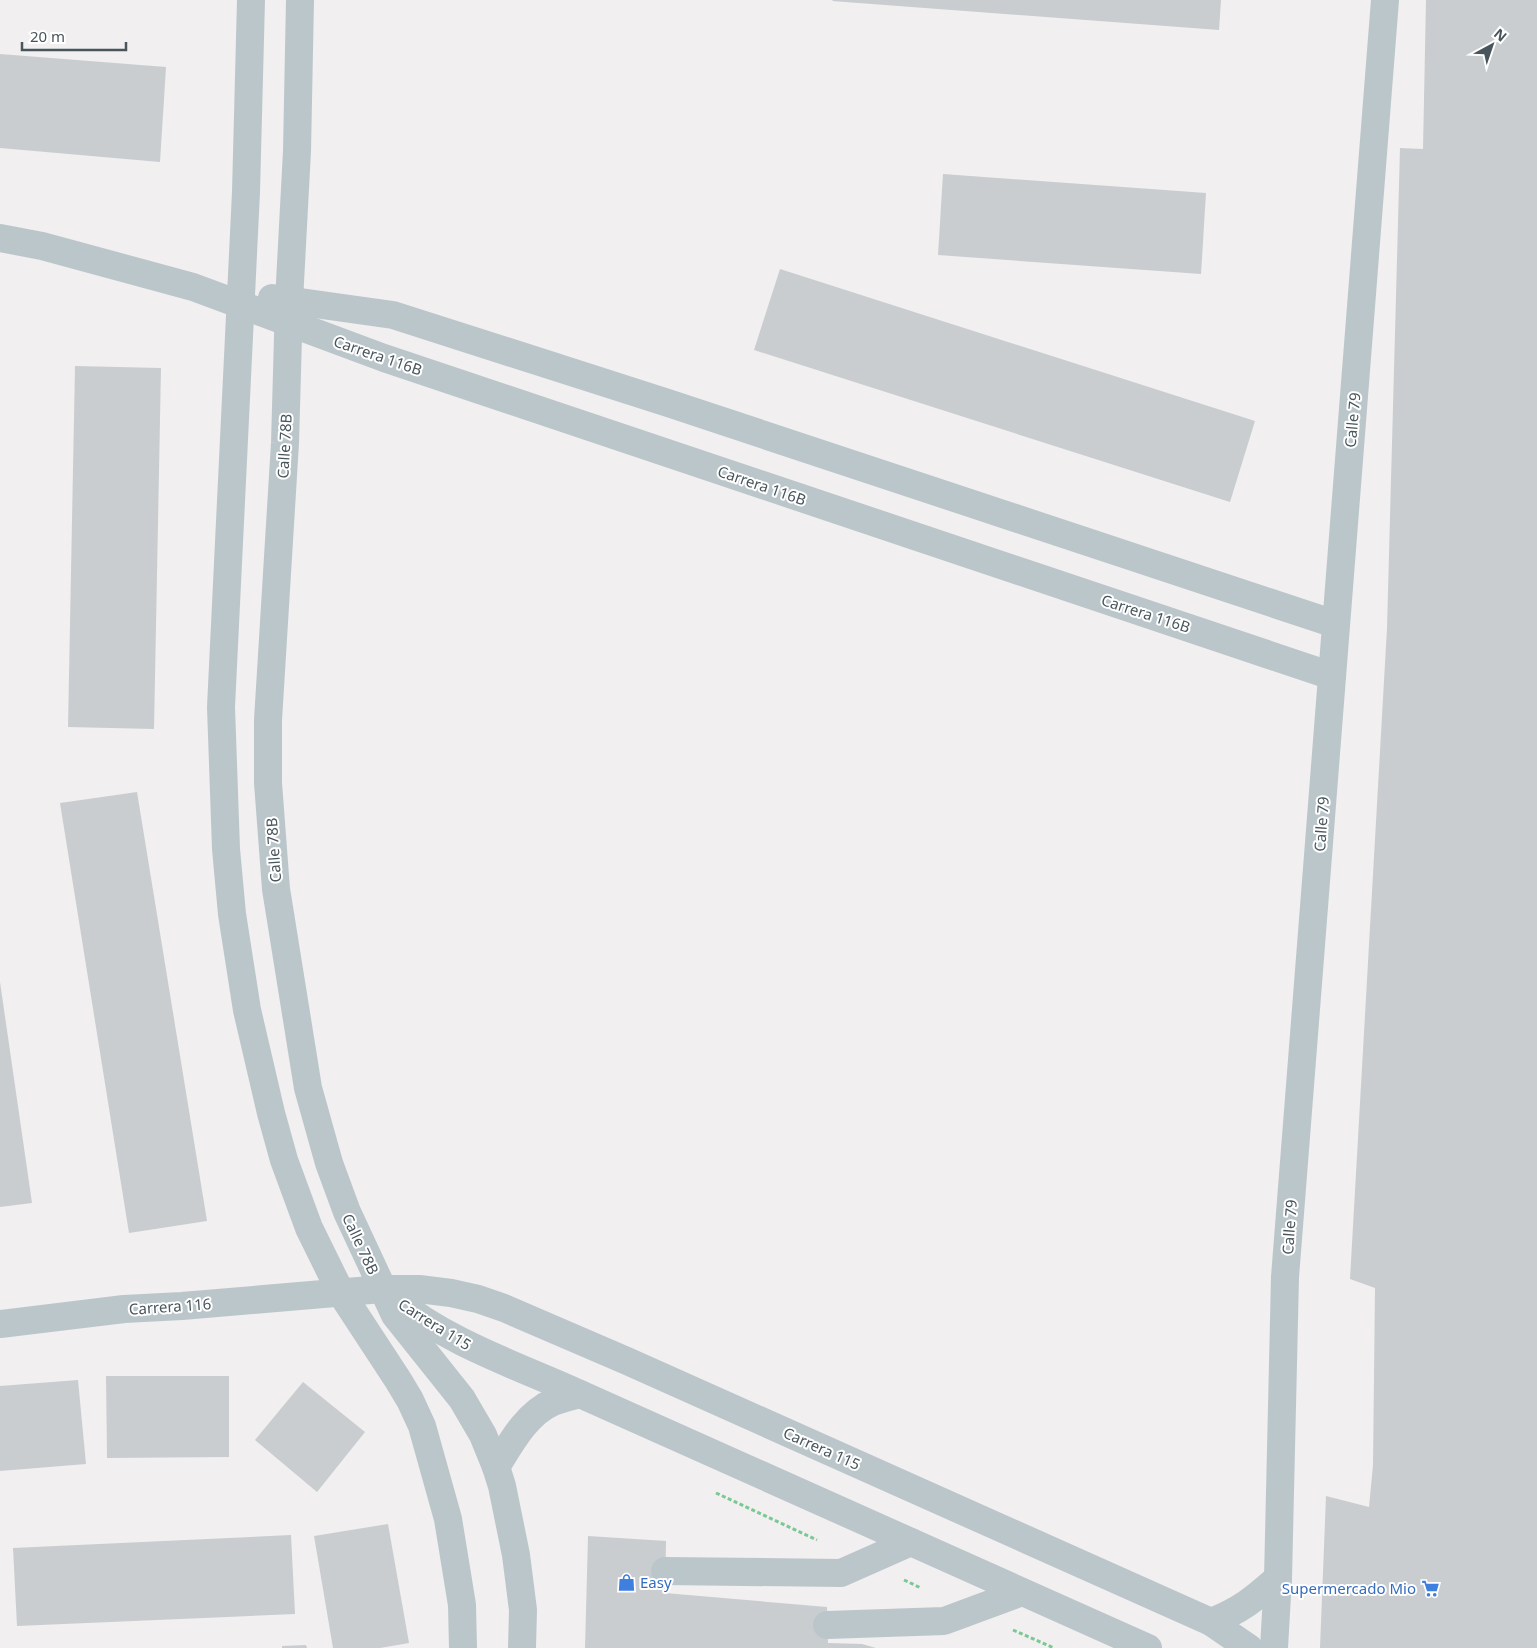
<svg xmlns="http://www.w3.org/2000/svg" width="1537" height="1648" font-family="'Noto Sans',sans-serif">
<rect width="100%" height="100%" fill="#f1efef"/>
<g fill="#c9cdd0">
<path d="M833,0H1221L1219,30L832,1Z"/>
<path d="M1426,0H1537V1648H1320L1326,1496L1369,1507L1373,1465L1375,1288L1350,1279L1387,628L1400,148L1423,149Z"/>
<path d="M0,54L166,67L160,162L0,148Z"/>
<path d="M943,174L1206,193L1201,274L938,255Z"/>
<path d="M780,269L1255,421L1230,502L754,350Z"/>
<path d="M75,366L161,368L154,729L68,727Z"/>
<path d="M137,792L207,1221L129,1233L60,803Z"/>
<path d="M0,982L32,1203L0,1207Z"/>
<path d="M106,1376H229V1457L107,1458Z"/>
<path d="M78,1380L86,1464L0,1471V1386Z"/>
<path d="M303,1382L365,1432L317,1492L255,1440Z"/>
<path d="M388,1524L409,1643L380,1648H333L314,1536Z"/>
<path d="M291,1535L295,1614L17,1626L13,1548Z"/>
<path d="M588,1536L666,1541L665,1593L827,1607L828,1643L862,1644L876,1648H585Z"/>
<path d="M306,1645L307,1648H282V1646Z"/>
</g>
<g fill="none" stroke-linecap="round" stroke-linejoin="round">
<g stroke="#7ac894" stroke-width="3" stroke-dasharray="4 2.5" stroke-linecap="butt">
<path d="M716,1493L817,1540"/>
<path d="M904,1580L921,1588"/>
<path d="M1013,1630L1054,1648"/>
</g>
<g stroke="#bbc6cb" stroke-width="28">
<path d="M251,0L246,192L221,707L226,849L232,914L247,1010L271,1113L284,1160L309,1228L341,1293L398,1380L410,1400L422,1426L448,1519L462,1605L463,1648"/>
<path d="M300,0L297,151L289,301L285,443L268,720V783L276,889L308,1088L329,1163L347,1212L395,1315L462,1399L483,1435L496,1467L502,1486L516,1555L523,1610L522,1648"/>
<path d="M0,238L42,246L193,287L384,358L1332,676"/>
<path d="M272,298L393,315L668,403L1335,624"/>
<path d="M393,1298C448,1343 516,1365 580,1394L1148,1648"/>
<path d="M0,1324L124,1309L182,1306L382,1289H419L451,1293L478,1299L504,1308L627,1361L1211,1622L1249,1648"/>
<path d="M496,1467C511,1443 526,1414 553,1402C561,1399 571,1396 580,1394"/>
<path d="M665,1571L841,1573L911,1542"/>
<path d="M1211,1622C1241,1610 1253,1600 1278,1578"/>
<path d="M827,1625L944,1621L1022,1592"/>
<path d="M1274,1648L1278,1578L1285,1277L1385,0"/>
</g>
</g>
<defs>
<symbol id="shop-bare" viewBox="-9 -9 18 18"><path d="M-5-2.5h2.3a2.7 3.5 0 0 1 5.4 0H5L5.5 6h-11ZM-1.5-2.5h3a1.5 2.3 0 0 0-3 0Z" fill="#3f7fe0" stroke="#fff" stroke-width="2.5" paint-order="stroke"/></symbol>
<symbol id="supermarket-bare" viewBox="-9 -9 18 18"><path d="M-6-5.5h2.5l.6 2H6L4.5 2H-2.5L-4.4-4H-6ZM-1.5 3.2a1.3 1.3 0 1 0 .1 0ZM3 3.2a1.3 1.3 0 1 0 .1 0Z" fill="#3f7fe0" stroke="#fff" stroke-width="2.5" paint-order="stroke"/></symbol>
</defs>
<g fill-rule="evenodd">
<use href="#shop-bare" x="614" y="1570" width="25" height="25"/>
<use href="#supermarket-bare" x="1418" y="1576" width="25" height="25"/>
</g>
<g text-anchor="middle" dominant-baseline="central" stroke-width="4" stroke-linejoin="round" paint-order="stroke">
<g font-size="15" fill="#48555b" stroke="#fff">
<text transform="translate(378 355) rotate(19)">Carrera 116B</text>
<text transform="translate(1352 420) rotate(-85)">Calle 79</text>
<text transform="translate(284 446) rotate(-87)">Calle 78B</text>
<text transform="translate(762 485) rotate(19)">Carrera 116B</text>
<text transform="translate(1146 613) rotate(18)">Carrera 116B</text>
<text transform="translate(1321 824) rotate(-86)">Calle 79</text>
<text transform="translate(273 850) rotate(-94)">Calle 78B</text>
<text transform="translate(1289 1227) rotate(-86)">Calle 79</text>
<text transform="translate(361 1244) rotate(65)">Calle 78B</text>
<text transform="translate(170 1306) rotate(-4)">Carrera 116</text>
<text transform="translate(435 1324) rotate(32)">Carrera 115</text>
<text transform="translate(822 1448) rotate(24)">Carrera 115</text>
</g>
<g font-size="15" fill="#366cbe" stroke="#fff" text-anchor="start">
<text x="640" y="1582">Easy</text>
<text x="1416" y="1588" text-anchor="end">Supermercado Mio</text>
</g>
</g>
<g transform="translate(1492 45) rotate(40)" stroke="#ffffff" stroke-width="4" paint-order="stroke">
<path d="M0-4L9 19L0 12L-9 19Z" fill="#48555b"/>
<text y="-8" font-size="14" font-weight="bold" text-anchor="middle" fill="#48555b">N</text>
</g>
<path d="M22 42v8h104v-8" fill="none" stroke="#48555b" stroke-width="2.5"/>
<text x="30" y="42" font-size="15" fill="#48555b" stroke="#ffffff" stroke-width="4" paint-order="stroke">20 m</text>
</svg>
